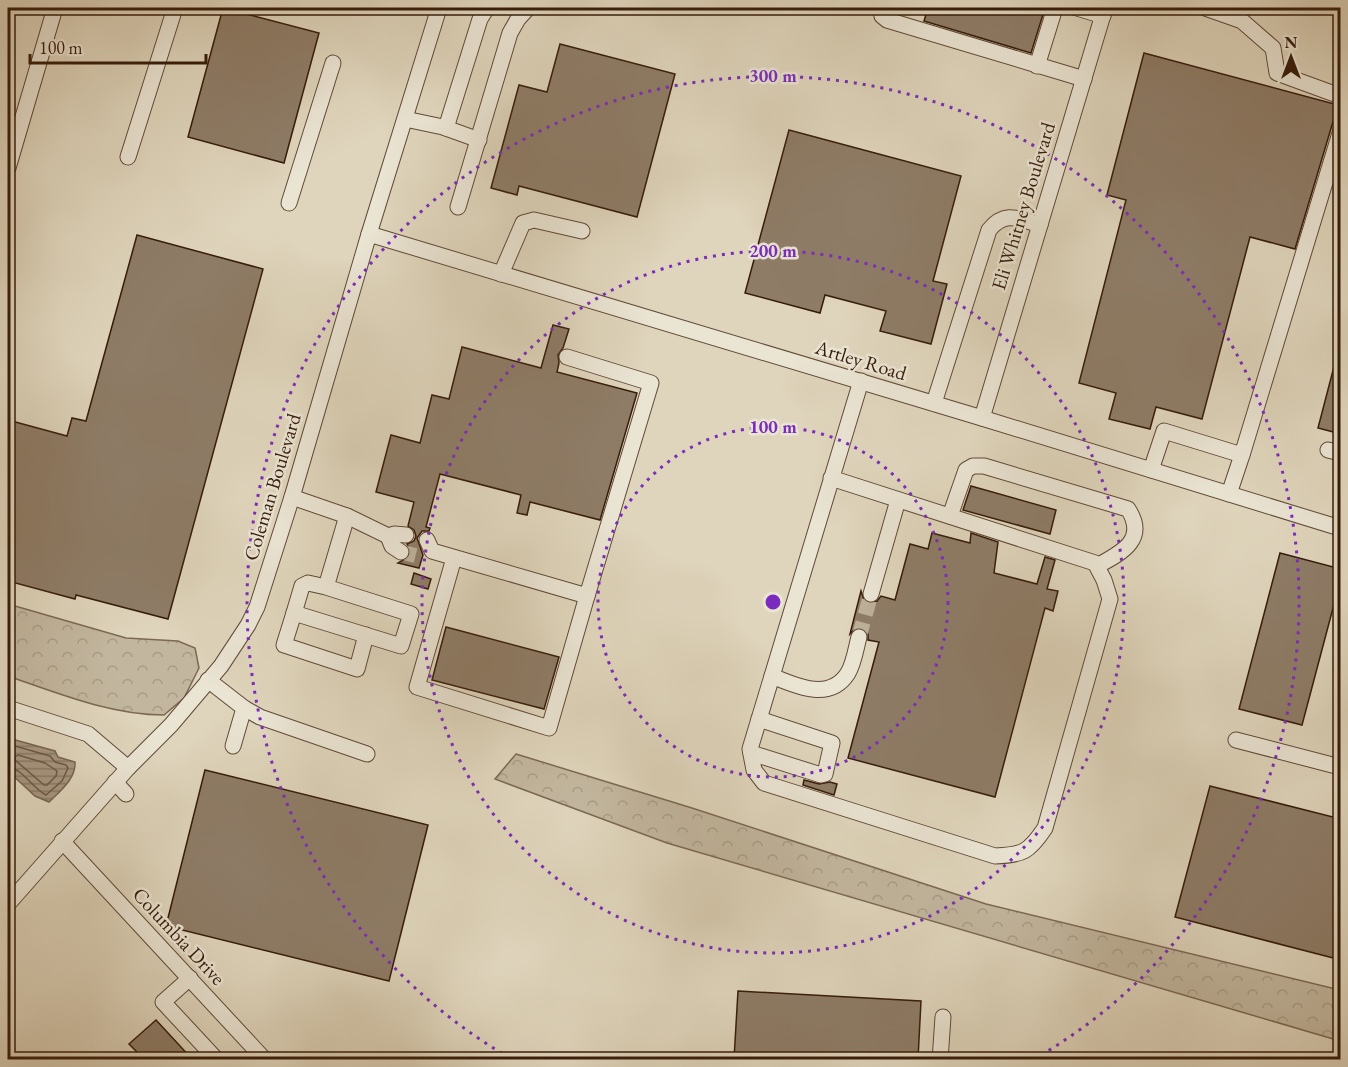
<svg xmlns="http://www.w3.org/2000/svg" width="1348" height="1067" font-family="'EB Garamond',serif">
<defs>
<pattern id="forest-crowns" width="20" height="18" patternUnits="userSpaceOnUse" patternTransform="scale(1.5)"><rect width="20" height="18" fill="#c2b69e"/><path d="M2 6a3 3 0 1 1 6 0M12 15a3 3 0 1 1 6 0" fill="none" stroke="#a79c87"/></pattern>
<pattern id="water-rules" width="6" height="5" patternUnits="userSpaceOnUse" patternTransform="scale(1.5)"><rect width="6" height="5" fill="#a69680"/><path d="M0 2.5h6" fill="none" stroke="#887a67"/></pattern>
</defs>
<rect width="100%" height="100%" fill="#dfd5bc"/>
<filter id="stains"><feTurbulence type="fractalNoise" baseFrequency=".00333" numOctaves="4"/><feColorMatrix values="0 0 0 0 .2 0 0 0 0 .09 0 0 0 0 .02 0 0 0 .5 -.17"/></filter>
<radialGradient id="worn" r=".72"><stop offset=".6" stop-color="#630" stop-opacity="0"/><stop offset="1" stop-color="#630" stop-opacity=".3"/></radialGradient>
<g fill="url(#forest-crowns)" stroke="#7c6954" stroke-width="1.5">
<path d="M8,604L126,638L178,641L195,648L199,668L184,698L164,715C111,715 57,693 8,676Z"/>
<path d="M516,754L692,808L986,904L1340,990V1041L667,843L495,779Z"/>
</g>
<path fill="url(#water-rules)" stroke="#796551" stroke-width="1.5" d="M8,738L55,751L58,757L75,762C76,779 60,791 49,802L35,796L8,771Z"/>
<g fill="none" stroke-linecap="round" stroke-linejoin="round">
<g stroke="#6e5946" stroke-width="1.5">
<path d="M8,744L50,756L55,762L66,765L68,768L62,781L46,795C32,788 23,769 8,767"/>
<path d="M18,755L45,763L57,771L56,776L47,785H44L15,760V757Z"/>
</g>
</g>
<g fill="#8e7c67" stroke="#361c0b" stroke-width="1.5">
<path d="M223,8L319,33L284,163L188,137Z"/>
<path d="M928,8H1045L1031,53L924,21Z"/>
<path d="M560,44L675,74L637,217L519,186L517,195L491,188L519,85L547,92Z"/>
<path d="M1144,53L1338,105L1295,249L1250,237L1202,419L1156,407L1150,429L1109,419L1116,393L1079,383L1126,200L1107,195Z"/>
<path d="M789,130L961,176L933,281L947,284L931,344L880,331L886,311L825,295L820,313L745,293Z"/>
<path d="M137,235L263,269L168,619L76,595L75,599L8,581V420L67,436L72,418L86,421Z"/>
<path d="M553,325L569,329L563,348L558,355L559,363L557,372L637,393L600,520L530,502L527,515L517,513L521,495L440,474L426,527L430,528L429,531H422L417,538L423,555L419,568L398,563L409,557L411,552L407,544L414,541L416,536L414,530L408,526L414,502L376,492L391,435L420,443L432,395L449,399L462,347L541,368Z"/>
<path d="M1337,355H1341V434L1318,428Z"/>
<path d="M971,486L1056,510L1050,534L963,510Z"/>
<path d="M932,533L970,543L971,533L998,542L994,573L1037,584L1045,557L1055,560L1047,589L1058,591L1053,611L1045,608L995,797L848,758L879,642L868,640V634L862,628H856L850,634L861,591L864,600L869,603L877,601L881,596L895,600L910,544L928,549Z"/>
<path d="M1280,553L1341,569V578L1302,725L1239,709Z"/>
<path d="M414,573L431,579L428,589L411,584Z"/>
<path d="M446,627L559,657L544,709L432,680Z"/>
<path d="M205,770L428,825L389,981L166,926Z"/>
<path d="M804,780L819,784L830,782L837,784L834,795L803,785Z"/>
<path d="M1210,786L1341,819V960L1175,917Z"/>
<path d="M738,991L921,1001L918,1059H734Z"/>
<path d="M156,1020L192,1059H144L129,1044Z"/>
</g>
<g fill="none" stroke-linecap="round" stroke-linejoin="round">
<g stroke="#bdb099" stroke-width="15" stroke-dasharray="15 8" stroke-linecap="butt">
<path d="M401,552L422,557"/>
<path d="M859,637L871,594"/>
</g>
<defs>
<g id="minor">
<path d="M884,8L882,16L887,20L1084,79"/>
<path d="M1077,8L1103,16"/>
<path d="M1205,8L1242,21L1273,48L1277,73L1340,96"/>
<path d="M1037,66L1055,8"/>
<path d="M405,119L443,127L479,140"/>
<path d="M446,128L480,19L487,8"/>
<path d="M128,157L175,8"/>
<path d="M8,168L55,8"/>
<path d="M289,203L333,63"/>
<path d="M458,207L510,33L518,19L528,8"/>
<path d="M369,234L982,418L1340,528"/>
<path d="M501,274L523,223L534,220L582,231"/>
<path d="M934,403L989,230C1005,210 1019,219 1040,225"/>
<path d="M982,418L1105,8"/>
<path d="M1328,450L1340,453"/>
<path d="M1242,455L1340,133"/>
<path d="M1151,470L1164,431L1242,455L1229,494"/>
<path d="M831,478L1095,563L1104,580L1110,599L1045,828C1029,852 1023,855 995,856L764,783L754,770L750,749L861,381"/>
<path d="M292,497L347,516L326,587L411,614L401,646L294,613L302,586L308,583L326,587"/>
<path d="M347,516L388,536L394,534L406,535"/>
<path d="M950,516L966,470L973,466H984L1128,509C1148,540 1121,553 1097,566"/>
<path d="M388,536L392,546L401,552"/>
<path d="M427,540L432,551L587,596L651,383L567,357"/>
<path d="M454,558L417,687L549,728L587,596"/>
<path d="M871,594L898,500"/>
<path d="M294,613L284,645L357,669L366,635"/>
<path d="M772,676C796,686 830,702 848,673C854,663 856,648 859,637"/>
<path d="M208,680L244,708L260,717L367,754"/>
<path d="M8,708L88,734L128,768"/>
<path d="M1236,740L1340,767"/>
<path d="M233,746L244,708"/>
<path d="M751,753L821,775L825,774L832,743L759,719"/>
<path d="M115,782L126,794"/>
<path d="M62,841L265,1060"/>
<path d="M8,904L128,768L171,725L221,666L248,625L257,607L292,497L369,234L439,8"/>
<path d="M190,978L163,1002L217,1060"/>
<path d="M940,1060L943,1017"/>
</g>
</defs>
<use href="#minor" stroke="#604a37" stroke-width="17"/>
<use href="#minor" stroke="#eae4d3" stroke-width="15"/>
</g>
<g fill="none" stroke="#7b2cbf" stroke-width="3" stroke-dasharray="3 6">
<circle cx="773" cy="602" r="175"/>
<circle cx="773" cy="602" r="351"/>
<path d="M510 1058A526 526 0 1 1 1036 1058"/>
</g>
<g text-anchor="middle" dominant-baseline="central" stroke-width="5" stroke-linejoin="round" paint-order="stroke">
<g font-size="20" fill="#361c0b" stroke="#eae4d3">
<text transform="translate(1023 206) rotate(-73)">Eli Whitney Boulevard</text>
<text transform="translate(861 360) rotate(17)">Artley Road</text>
<text transform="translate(272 487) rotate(-73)">Coleman Boulevard</text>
<text transform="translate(179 936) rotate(47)">Columbia Drive</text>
</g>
</g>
<circle cx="773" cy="602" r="9" fill="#7b2cbf" stroke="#eae4d3" stroke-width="3"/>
<g font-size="18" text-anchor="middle" font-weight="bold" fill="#7b2cbf" stroke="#eae4d3" stroke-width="5" stroke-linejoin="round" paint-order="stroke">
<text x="773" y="82">300 m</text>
<text x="773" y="257">200 m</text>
<text x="773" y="433">100 m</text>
</g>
<rect width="1348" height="1067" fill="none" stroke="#dfd5bc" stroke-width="30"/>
<rect x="9" y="9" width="1330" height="1049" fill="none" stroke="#361c0b" stroke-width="3"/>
<rect x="15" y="15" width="1318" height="1037" fill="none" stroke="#361c0b" stroke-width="1.5"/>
<g transform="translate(1291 57)" stroke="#eae4d3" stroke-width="4.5" paint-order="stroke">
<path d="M0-4.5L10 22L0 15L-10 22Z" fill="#361c0b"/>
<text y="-9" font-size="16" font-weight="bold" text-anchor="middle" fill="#361c0b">N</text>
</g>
<path d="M30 54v9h176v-9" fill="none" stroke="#361c0b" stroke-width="3"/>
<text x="39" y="54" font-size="18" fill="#361c0b" stroke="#eae4d3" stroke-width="4.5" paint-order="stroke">100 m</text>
<rect width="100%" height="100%" filter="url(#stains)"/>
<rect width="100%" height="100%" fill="url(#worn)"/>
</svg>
